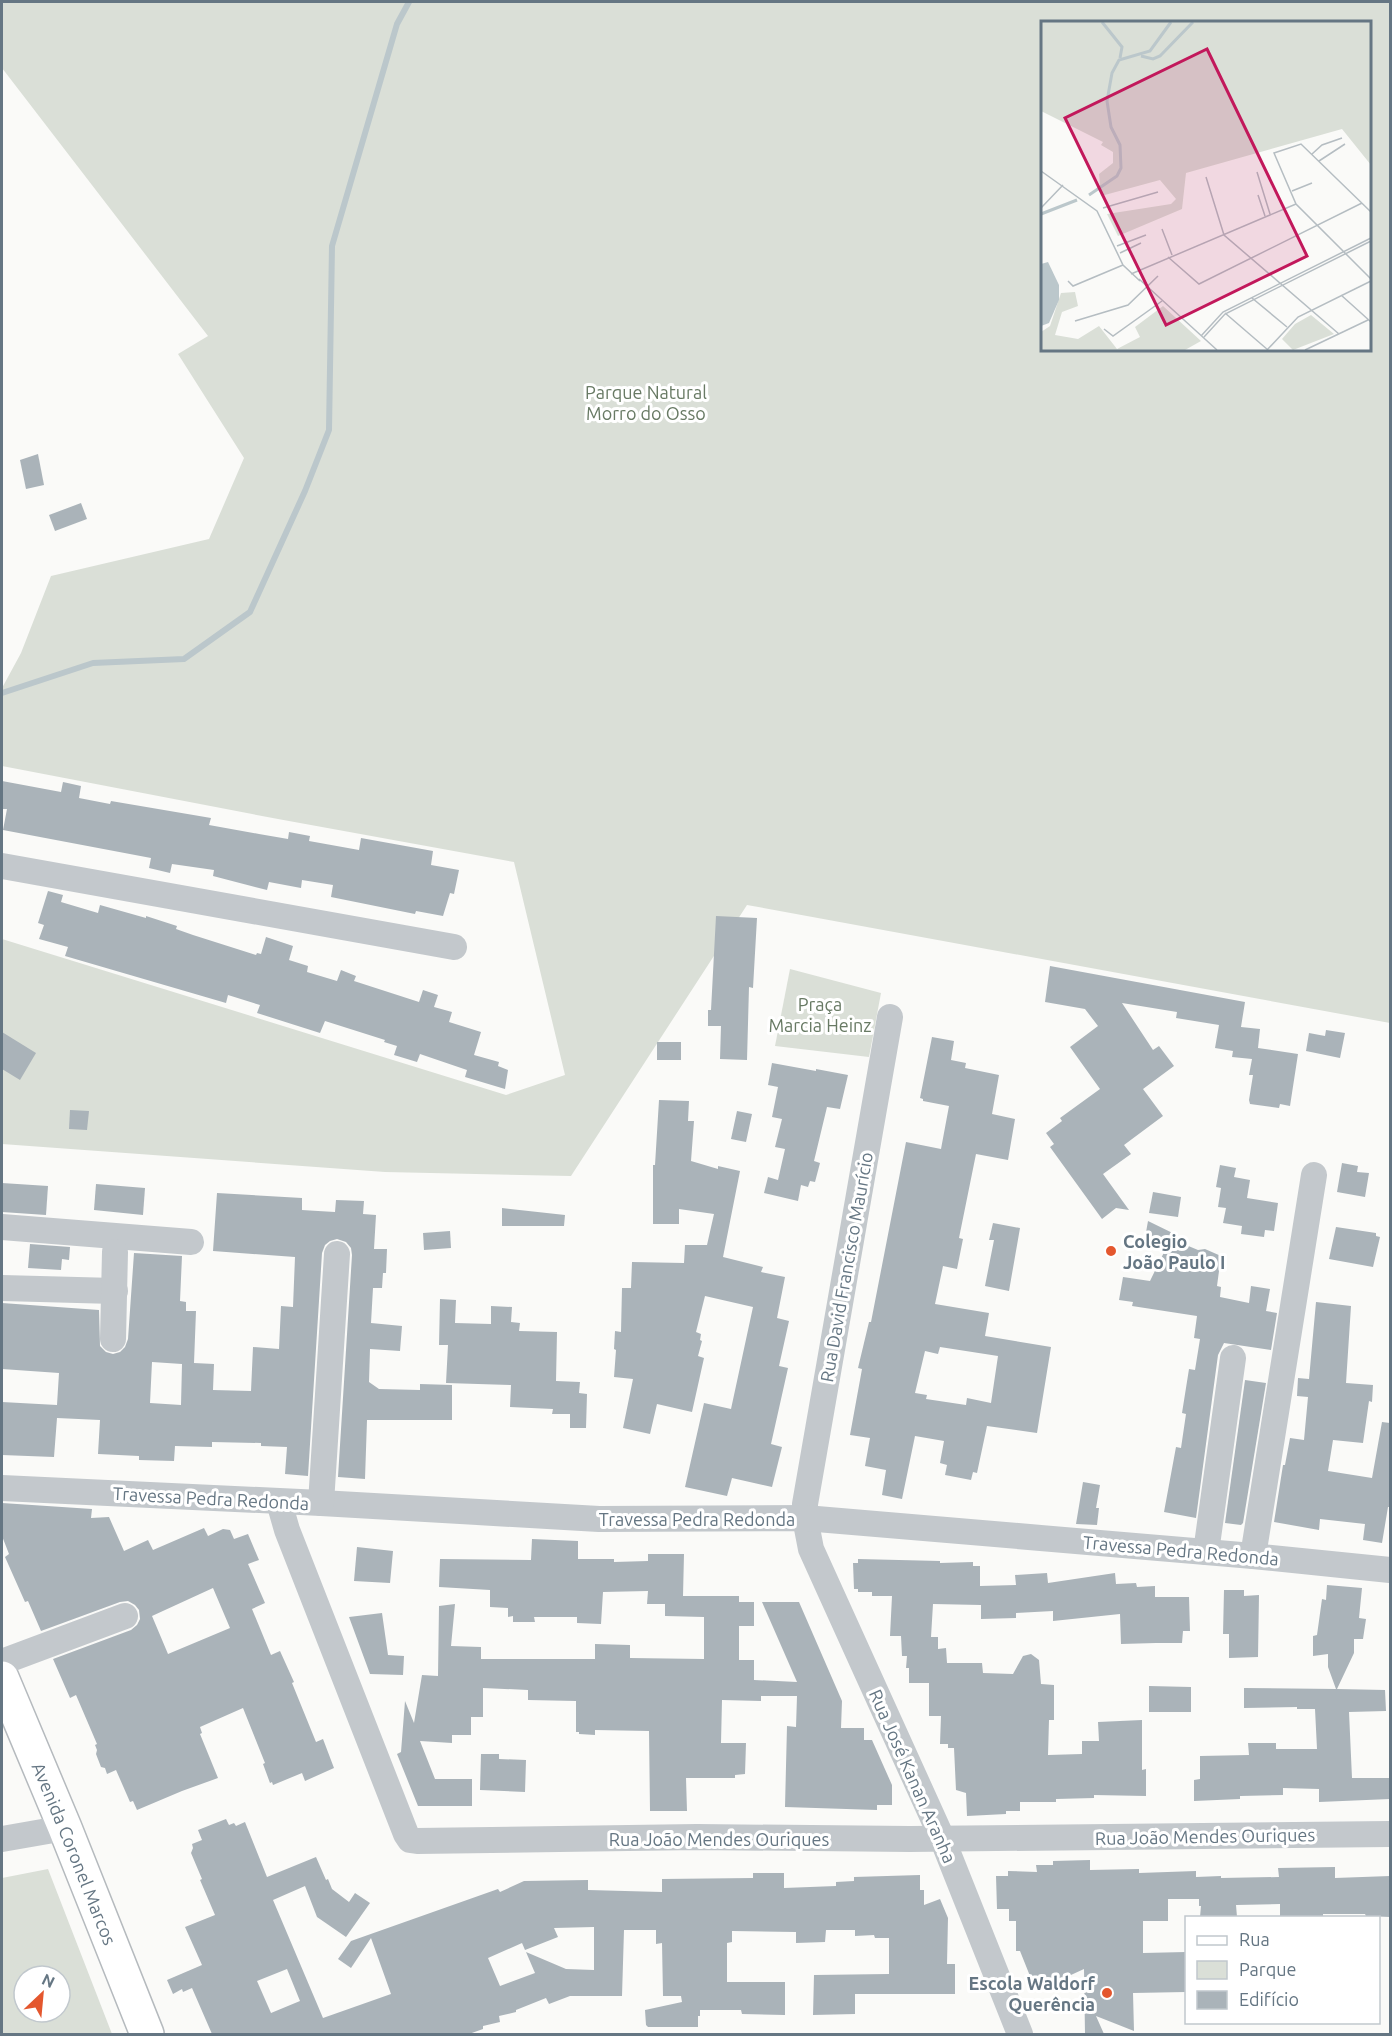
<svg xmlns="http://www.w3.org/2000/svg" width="1392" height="2036" font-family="Ubuntu,sans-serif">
<rect width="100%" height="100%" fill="#fafaf8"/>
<g fill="#dadfd7" fill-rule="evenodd">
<path d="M2,2H1390V1023L747,905L571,1176L385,1172L2,1144V939L506,1095L565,1075L514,862L278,819L2,766V688L21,653L51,576L209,539L244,458L178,354L208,336L2,68ZM1042,22H1370V350H1042Z"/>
<path d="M790,969L881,993L869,1057L775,1046Z"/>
<path d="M48,1869L112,2034H2V1878ZM24,1976H60V2012H24Z"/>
</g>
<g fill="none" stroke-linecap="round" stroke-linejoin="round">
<path stroke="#bbc7cb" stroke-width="6" d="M2,693L93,663L184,659L250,612L305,491L329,430L332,246L397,24L409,2"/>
</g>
<g fill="#aab3b9" fill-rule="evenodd">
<path d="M38,454L44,485L26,489L20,460Z"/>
<path d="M81,503L87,519L55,531L49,515Z"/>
<path d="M2,781L61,792L63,782L81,786L79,798L110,804L111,801L211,818L209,825L259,834L288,839L289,832L310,836L309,841L359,850L361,838L433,851L431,865L459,870L454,894L450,893L443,916L416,911L415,914L331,897L333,885L302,880L301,888L269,882L267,890L213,876L214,870L172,864L170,873L149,868L151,858L3,830L7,809H2Z"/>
<path d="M48,891L63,895L61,902L98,913L100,905L146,918V916L177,926L176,929L193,935L256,955L257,953L261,954L266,937L293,946L289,960L308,966L307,972L337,981L341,970L356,976L354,981L419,1002L423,990L438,995L434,1007L452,1012L449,1022L481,1032L474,1055L499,1062L498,1066L508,1070L505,1089L465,1077L467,1070L420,1054L417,1062L394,1055L397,1046L384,1042L385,1040L325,1021L320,1033L257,1013L260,1005L228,995L226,1003L65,956L68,947L39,939L44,925L38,923Z"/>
<path d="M716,916L757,918L753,988L749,987L747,1060L720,1059L721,1026H708V1010H711Z"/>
<path d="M1050,966L1245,1002L1241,1027L1260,1029L1258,1048L1298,1054L1290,1106L1280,1104L1279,1108L1250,1104L1249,1100L1253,1075H1249L1252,1059L1232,1057L1233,1051L1215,1048L1219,1025L1176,1018L1177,1012L1122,1003L1153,1050L1159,1046L1174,1066L1143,1089L1163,1116L1124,1145L1131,1154L1103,1174L1129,1210L1116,1208L1102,1219L1050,1147L1054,1144L1046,1133L1062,1121L1060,1118L1100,1089L1070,1047L1098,1026L1085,1009L1045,1002Z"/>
<path d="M1326,1030L1345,1033L1340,1058L1306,1051L1309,1033L1325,1036Z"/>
<path d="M2,1032L36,1053L20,1080L2,1069Z"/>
<path d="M932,1037L954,1041L951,1060L966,1063L965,1068L999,1075L992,1114L1015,1119L1008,1160L976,1154L959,1238L963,1239L957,1269L943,1266L935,1304L989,1313L985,1336L1051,1347L1037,1433L987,1426L977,1473L973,1472L971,1480L945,1475L947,1465L940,1463L944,1441L915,1436L902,1499L882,1495L886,1470L865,1466L870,1438L850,1435L862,1369L858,1368L869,1322H871L906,1142L941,1149L949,1106L923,1101V1099L920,1098ZM940,1347L998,1356L991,1403L967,1398L966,1405L926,1399L927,1395L915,1393L925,1351L938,1354Z"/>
<rect x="657" y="1042" width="24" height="18"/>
<path d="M772,1063L816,1071V1069L848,1075L840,1109L827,1107L814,1161L820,1163L815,1182L810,1181L808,1187L801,1185L798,1201L764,1193L768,1177L778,1180L785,1149L775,1147L782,1119L772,1117L778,1087L768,1085Z"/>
<path d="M659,1100L689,1101L688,1121H694L691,1161L718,1169V1166L740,1171L723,1257L763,1267L761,1272L785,1277L777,1318L789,1321L779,1366L788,1368L771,1444L782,1447L772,1487L732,1478L727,1496L685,1487L704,1403L731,1409L753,1307L705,1296L696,1332L701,1334L700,1340L702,1341L698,1356L704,1358L692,1412L657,1404L650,1434L623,1428L633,1379L614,1377L616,1350L614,1349L615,1331L621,1332L622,1288H631L632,1262L684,1263L685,1245H707L714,1214L679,1209V1224H653V1165H655Z"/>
<path d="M70,1110L89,1111L87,1130L69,1129Z"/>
<path d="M737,1111L752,1114L746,1142L731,1139Z"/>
<path d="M1342,1163L1358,1166L1357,1172L1369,1173L1365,1197L1337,1192Z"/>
<path d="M1220,1165L1236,1168L1234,1177L1250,1180L1247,1198L1278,1203L1274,1231L1265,1230L1264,1237L1241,1234L1242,1226L1223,1223L1226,1208L1218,1207L1221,1188L1216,1187Z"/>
<path d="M2,1183L48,1186L46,1215L2,1212Z"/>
<path d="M96,1184L145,1188L143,1215L94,1210Z"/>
<path d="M1153,1192L1181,1197L1178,1217L1149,1213Z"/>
<path d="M217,1193L302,1198V1210L318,1211L335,1212L336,1200L364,1201L363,1214L376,1215L374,1249H387L386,1273H383L382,1288H373L371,1323L402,1326L400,1351L370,1349L369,1382L379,1389L420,1390V1384L452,1385V1420H367L365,1479L338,1477L352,1255L351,1248L346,1242L337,1239L330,1241L325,1245L322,1253L308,1476L285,1474L287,1447L261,1446V1443L212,1442V1447L175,1446L174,1461L139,1460V1456L98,1454L100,1420L57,1418L54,1457L2,1455V1402L57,1405L59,1373L2,1369V1303L99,1310L100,1346L106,1352L113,1354L120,1352L125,1347L128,1339L134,1253L182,1256L180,1301L186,1302V1311H196L194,1363L214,1364L213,1390L251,1391L253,1347L279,1349L281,1306L293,1307L295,1257L213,1251ZM152,1362L182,1364L181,1405L150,1403Z"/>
<path d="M502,1208L565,1215L564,1226H502Z"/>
<path d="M1148,1221L1189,1241L1188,1245H1186L1198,1250L1205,1249L1221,1256L1217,1286L1221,1287L1220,1297L1249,1303L1251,1286L1270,1289L1266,1311L1277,1313L1271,1350L1224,1343L1218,1355L1196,1518L1164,1512L1176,1447L1181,1448L1186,1414L1182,1413L1189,1369L1195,1370L1200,1339L1194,1338L1197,1316L1132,1306L1133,1302L1119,1300L1123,1277L1150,1281L1169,1242L1145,1238Z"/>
<path d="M993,1223L1020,1228L1009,1291L985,1286L994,1240H989Z"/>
<path d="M1336,1227L1376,1233V1236L1380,1237L1373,1267L1329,1259Z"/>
<path d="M450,1231L451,1248L424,1250L423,1233Z"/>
<path d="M30,1244L70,1247L69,1260L62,1259L61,1270L28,1268Z"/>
<path d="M440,1299L456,1300L455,1323L491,1324V1306L512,1307L511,1322L520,1323L519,1331L557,1332L556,1381L580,1382L579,1393L587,1394L586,1428H570V1414H552L553,1409L510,1407L511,1385L446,1383L448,1345H439Z"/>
<path d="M1316,1302L1351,1306L1346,1383L1373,1385L1372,1402L1369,1401L1363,1443L1333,1440L1328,1471L1372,1478L1382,1422L1390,1423V1507H1388L1382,1543L1363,1540L1365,1524L1320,1519L1319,1530L1274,1522L1283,1465H1285L1290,1438L1304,1440L1308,1397L1297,1396L1298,1378L1309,1379Z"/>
<path d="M1245,1380L1266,1383L1243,1523L1241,1525L1225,1523Z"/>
<path d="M1083,1482L1100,1485L1096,1508H1099L1097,1525L1076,1524Z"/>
<path d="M2,1503L92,1509L91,1518L109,1517L124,1551L148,1540L153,1550L204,1528L208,1536L223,1529L230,1530L234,1539L248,1534L259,1560L248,1564L265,1603L252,1609L271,1655L280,1651L294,1682L292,1683L316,1742L323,1739L334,1768L305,1781L302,1773L273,1785L272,1782L270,1783L263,1764L265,1763L243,1708L200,1727L202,1733L200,1734L218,1778L182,1791L137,1810L133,1801L130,1802L116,1770L107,1774L105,1768L101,1767L96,1754L97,1750L95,1745L97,1744L76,1695L70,1698L53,1659L131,1630L137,1625L140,1619L139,1610L135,1605L128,1601L120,1602L41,1631L28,1601L25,1602L5,1557L9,1554L2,1536ZM213,1588L230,1628L168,1654L152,1616Z"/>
<path d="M532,1539L578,1541V1559H614V1562L648,1561V1554H684L683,1596H739V1602H754V1626H739V1660H754V1680L797,1682L762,1602H799L842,1701L841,1728H864V1740H872L892,1785V1805H877V1810L785,1807L787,1726L796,1727L797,1696H761V1701L722,1700L721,1743H746L745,1774L735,1775V1778H686L687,1811H650L649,1731L595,1730V1735L579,1734V1732H576V1701L528,1700V1690L483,1688V1717H471V1735H452V1743L420,1741L435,1779H472V1806H418L397,1754L401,1752L405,1701L414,1723L422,1675L438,1676L439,1606L455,1604L451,1646L481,1647V1659H595V1644L630,1645V1658L704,1659V1617L665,1616V1604H647L648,1591L603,1592L601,1624L577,1623V1617H534L535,1622H513V1616L508,1617V1608L490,1607V1590L439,1587L440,1559L531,1560Z"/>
<path d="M357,1547L393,1551L390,1583L354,1581Z"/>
<path d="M858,1559L940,1561V1563L973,1562V1566H980V1586L1016,1585L1015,1575L1047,1573L1048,1583L1115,1573L1116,1584L1136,1583L1137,1587L1155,1586V1597H1189L1190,1631H1183L1182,1643H1156L1121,1644L1120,1614L1053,1621V1611L1016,1613V1618L981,1619V1605L933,1604L931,1637H938V1649L946,1648L947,1663H982L983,1673L1013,1674L1023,1656L1031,1654L1039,1660L1041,1684L1054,1685V1720H1049L1048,1755L1082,1754V1741H1099L1098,1722L1142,1720V1770L1146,1769V1796L1094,1795V1798L1056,1799V1802H1020V1811H1006V1814L967,1816L966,1793L956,1790L954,1748H948V1744H940L941,1716H929V1683H909V1668H906L907,1656H902L901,1636H890L892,1596H872V1592H858V1589H854L853,1563H858Z"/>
<path d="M1327,1585L1362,1588L1359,1618L1366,1619L1363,1639H1354V1653L1337,1689L1385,1690L1386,1711L1349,1712L1352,1778H1390V1799L1319,1802V1789L1283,1788V1795L1240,1796V1799L1194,1801V1780L1200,1779V1756L1249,1755L1248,1743H1276V1749H1317L1315,1709H1297V1707L1244,1708V1688L1336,1689L1328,1667V1654L1313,1656V1636L1317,1635L1322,1599L1326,1600Z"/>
<path d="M1224,1590H1244V1596L1259,1595L1258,1657L1229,1658V1634H1223Z"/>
<path d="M382,1613L388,1655L404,1656L403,1675L370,1674L349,1617Z"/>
<path d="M1149,1686L1191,1687V1712H1149Z"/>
<path d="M481,1754H499V1759L526,1760L525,1792L480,1790Z"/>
<path d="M226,1819L229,1825L234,1823L236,1826L245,1822L267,1877L316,1857L326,1880L328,1879L332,1889L349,1902L355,1893L370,1903L346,1937L317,1917L305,1886L273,1900L323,2018L391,1994L371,1938L351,1968L338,1959L351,1941L498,1889L500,1892L524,1881L588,1880V1890L662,1892V1879L753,1878V1873H784V1888L836,1886V1882L854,1881V1877L920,1875V1890H924V1905L940,1899L948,1918L947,1964H955V1994H855V2014L813,2015L814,1975L889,1974V1938H875L874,1935L855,1936V1930H826L825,1942L796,1943V1932L732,1931V1942L727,1943V1982H785V2015L742,2014L741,2010H700V2016H698V2027H648L646,2025L645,2010L682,2002L681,1996H663L662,1943L656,1944V1930H624L622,1996H570L549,2004L546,1998L516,2010V2012L499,2016L500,2022L483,2026V2029L469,2034H212L192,1988L183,1992L182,1989L173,1994L167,1980L202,1965L185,1927L215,1915L200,1880L202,1879L191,1853L193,1848L192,1844L202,1840L198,1830ZM594,1927V1970L566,1969L526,1952L535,1973L500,1986L488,1958L522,1943L525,1950L558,1937L554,1928ZM287,1969L300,2001L271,2013L257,1981Z"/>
<path d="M1090,1860V1870L1139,1869V1873L1196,1871V1877L1221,1876V1878L1279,1877L1278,1868L1335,1867V1878L1390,1876V1917L1366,1916L1365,1914H1323V1917H1280V1904L1236,1905L1237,1917H1200L1201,1906H1199V1899H1168V1921H1143V1953L1186,1952V1992L1133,1993L1134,2031L1096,2016L1104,2034H1085L1084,1969L1036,1991L1020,1951H1016V1921H1009V1909H997L996,1876H1008V1871L1037,1872L1036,1865H1053V1861Z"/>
</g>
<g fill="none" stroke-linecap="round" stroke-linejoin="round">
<defs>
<g id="major">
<path id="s1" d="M2,1678L65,1828L147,2034"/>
</g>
</defs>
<use href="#major" stroke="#b5babe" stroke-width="36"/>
<g stroke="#c3c8cc" stroke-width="26">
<path d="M2,866L454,947"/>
<path d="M890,1017L805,1504V1518L811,1549L942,1838L1020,2034"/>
<path d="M2,1227L191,1242"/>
<path d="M2,1288L115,1291"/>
<path d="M113,1339L115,1252"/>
<path d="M2,1488L321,1503L599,1519L805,1518L1253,1556L1390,1570"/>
<path d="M279,1502L287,1530L406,1834L410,1840L417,1841L697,1837L910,1839L1390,1834"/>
<path d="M321,1503L337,1254"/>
<path d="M1206,1552L1233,1358"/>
<path d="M1253,1556L1314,1175"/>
<path d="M2,1662L125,1616"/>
<path d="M2,1839L65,1828"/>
</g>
<use href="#major" stroke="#fff" stroke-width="33"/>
</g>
<g fill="#e4572e" stroke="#fff" stroke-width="2">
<circle cx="1111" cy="1251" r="6"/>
<circle cx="1107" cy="1993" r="6"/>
</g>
<g text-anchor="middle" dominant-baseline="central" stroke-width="6" stroke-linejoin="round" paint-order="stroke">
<g font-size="18" fill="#687a64" stroke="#fff">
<text x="646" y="392">Parque Natural<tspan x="646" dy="21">Morro do Osso</tspan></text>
<text x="820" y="1004">Praça<tspan x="820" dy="21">Marcia Heinz</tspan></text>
</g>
<g font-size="18" font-weight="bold" fill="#657683" stroke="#fff" text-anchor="start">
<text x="1123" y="1241">Colegio<tspan x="1123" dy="21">João Paulo I</tspan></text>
<text x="1095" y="1983" text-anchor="end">Escola Waldorf<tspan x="1095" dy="21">Querência</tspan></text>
</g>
<g font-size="18" fill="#657683" stroke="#fff">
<text transform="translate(846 1267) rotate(-80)">Rua David Francisco Maurício</text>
<text transform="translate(211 1498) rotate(3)">Travessa Pedra Redonda</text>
<text x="697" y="1519">Travessa Pedra Redonda</text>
<text transform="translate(1181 1550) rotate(5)">Travessa Pedra Redonda</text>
<text transform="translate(913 1776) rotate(66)">Rua José Kanan Aranha</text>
<text transform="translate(1205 1836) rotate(-1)">Rua João Mendes Ouriques</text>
<text x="719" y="1839">Rua João Mendes Ouriques</text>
<text stroke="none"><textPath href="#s1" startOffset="190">Avenida Coronel Marcos</textPath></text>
</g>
</g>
<g transform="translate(1041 21)">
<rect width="330" height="330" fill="#fafaf8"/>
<path d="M0,1H330V144L301,108L145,152L141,188L77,215L66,193L130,183L135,178L119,159L60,175L58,153L72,142V131L60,124L62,121L0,90ZM34,271L37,285L21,291L14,314L37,318L58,305L76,328L99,316L94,306L122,285L160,320L144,329H0V311L9,305L20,272ZM270,294L293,313L252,329L241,318L254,303Z" fill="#dadfd7"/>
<path d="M7,241L18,264V279L8,302L0,305V243Z" fill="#bbc7cb"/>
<path fill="none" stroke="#bbc7cb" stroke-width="3" d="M61,1L81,26L79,37M100,35L112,38L119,35L152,1M48,174L76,155L80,147L79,124L70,106L66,80L71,52L78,39L109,30L130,1M0,193L36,179"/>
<path fill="none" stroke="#b5bdc2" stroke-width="1.5" d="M271,133L281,124L301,117M278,140L304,123M0,150L56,190L82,244L99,260M216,151L229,193M165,156L183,214L298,313M251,170L271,162M217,174L224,195M0,187L22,164M62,187L117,171M330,191L260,123L233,132L255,183L330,258M121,208L131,234M76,225L105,214M79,232L100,222M127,236L158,263L321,182M90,253L255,183M98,258L176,329M27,260L32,265L82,244M300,274L330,301M211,277L246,306M184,292L227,329M34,300L87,284L117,255M63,308L72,315L121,280M160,315L182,291L330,217M163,316L184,293L330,220M226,329L257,296L330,260M264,329L327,299"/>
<path fill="#c2185b" fill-opacity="0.15" stroke="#c2185b" stroke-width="3" d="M166,28L266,235L125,304L24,97Z"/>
<rect width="330" height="330" fill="none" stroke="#657683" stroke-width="3"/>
</g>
<rect width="1392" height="2036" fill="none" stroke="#657683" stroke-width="6"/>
<rect x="1185" y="1916" width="195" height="108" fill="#ffffff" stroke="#c1c8cd" stroke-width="1.5"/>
<rect x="1197" y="1936" width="30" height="9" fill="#ffffff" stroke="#c1c8cd" stroke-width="1.5"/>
<text x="1239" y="1946" font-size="18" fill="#657683">Rua</text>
<rect x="1197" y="1961" width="30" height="18" fill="#dadfd7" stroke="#c1c8cd" stroke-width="1.5"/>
<text x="1239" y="1976" font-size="18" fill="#657683">Parque</text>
<rect x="1197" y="1991" width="30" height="18" fill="#aab3b9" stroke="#c1c8cd" stroke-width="1.5"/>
<text x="1239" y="2006" font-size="18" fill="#657683">Edifício</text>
<g transform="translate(42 1994) rotate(26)"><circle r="28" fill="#ffffff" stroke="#c1c8cd" stroke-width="1.5"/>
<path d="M0-4.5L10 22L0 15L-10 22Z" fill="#e4572e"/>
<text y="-9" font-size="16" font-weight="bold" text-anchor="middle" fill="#657683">N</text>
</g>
</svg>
